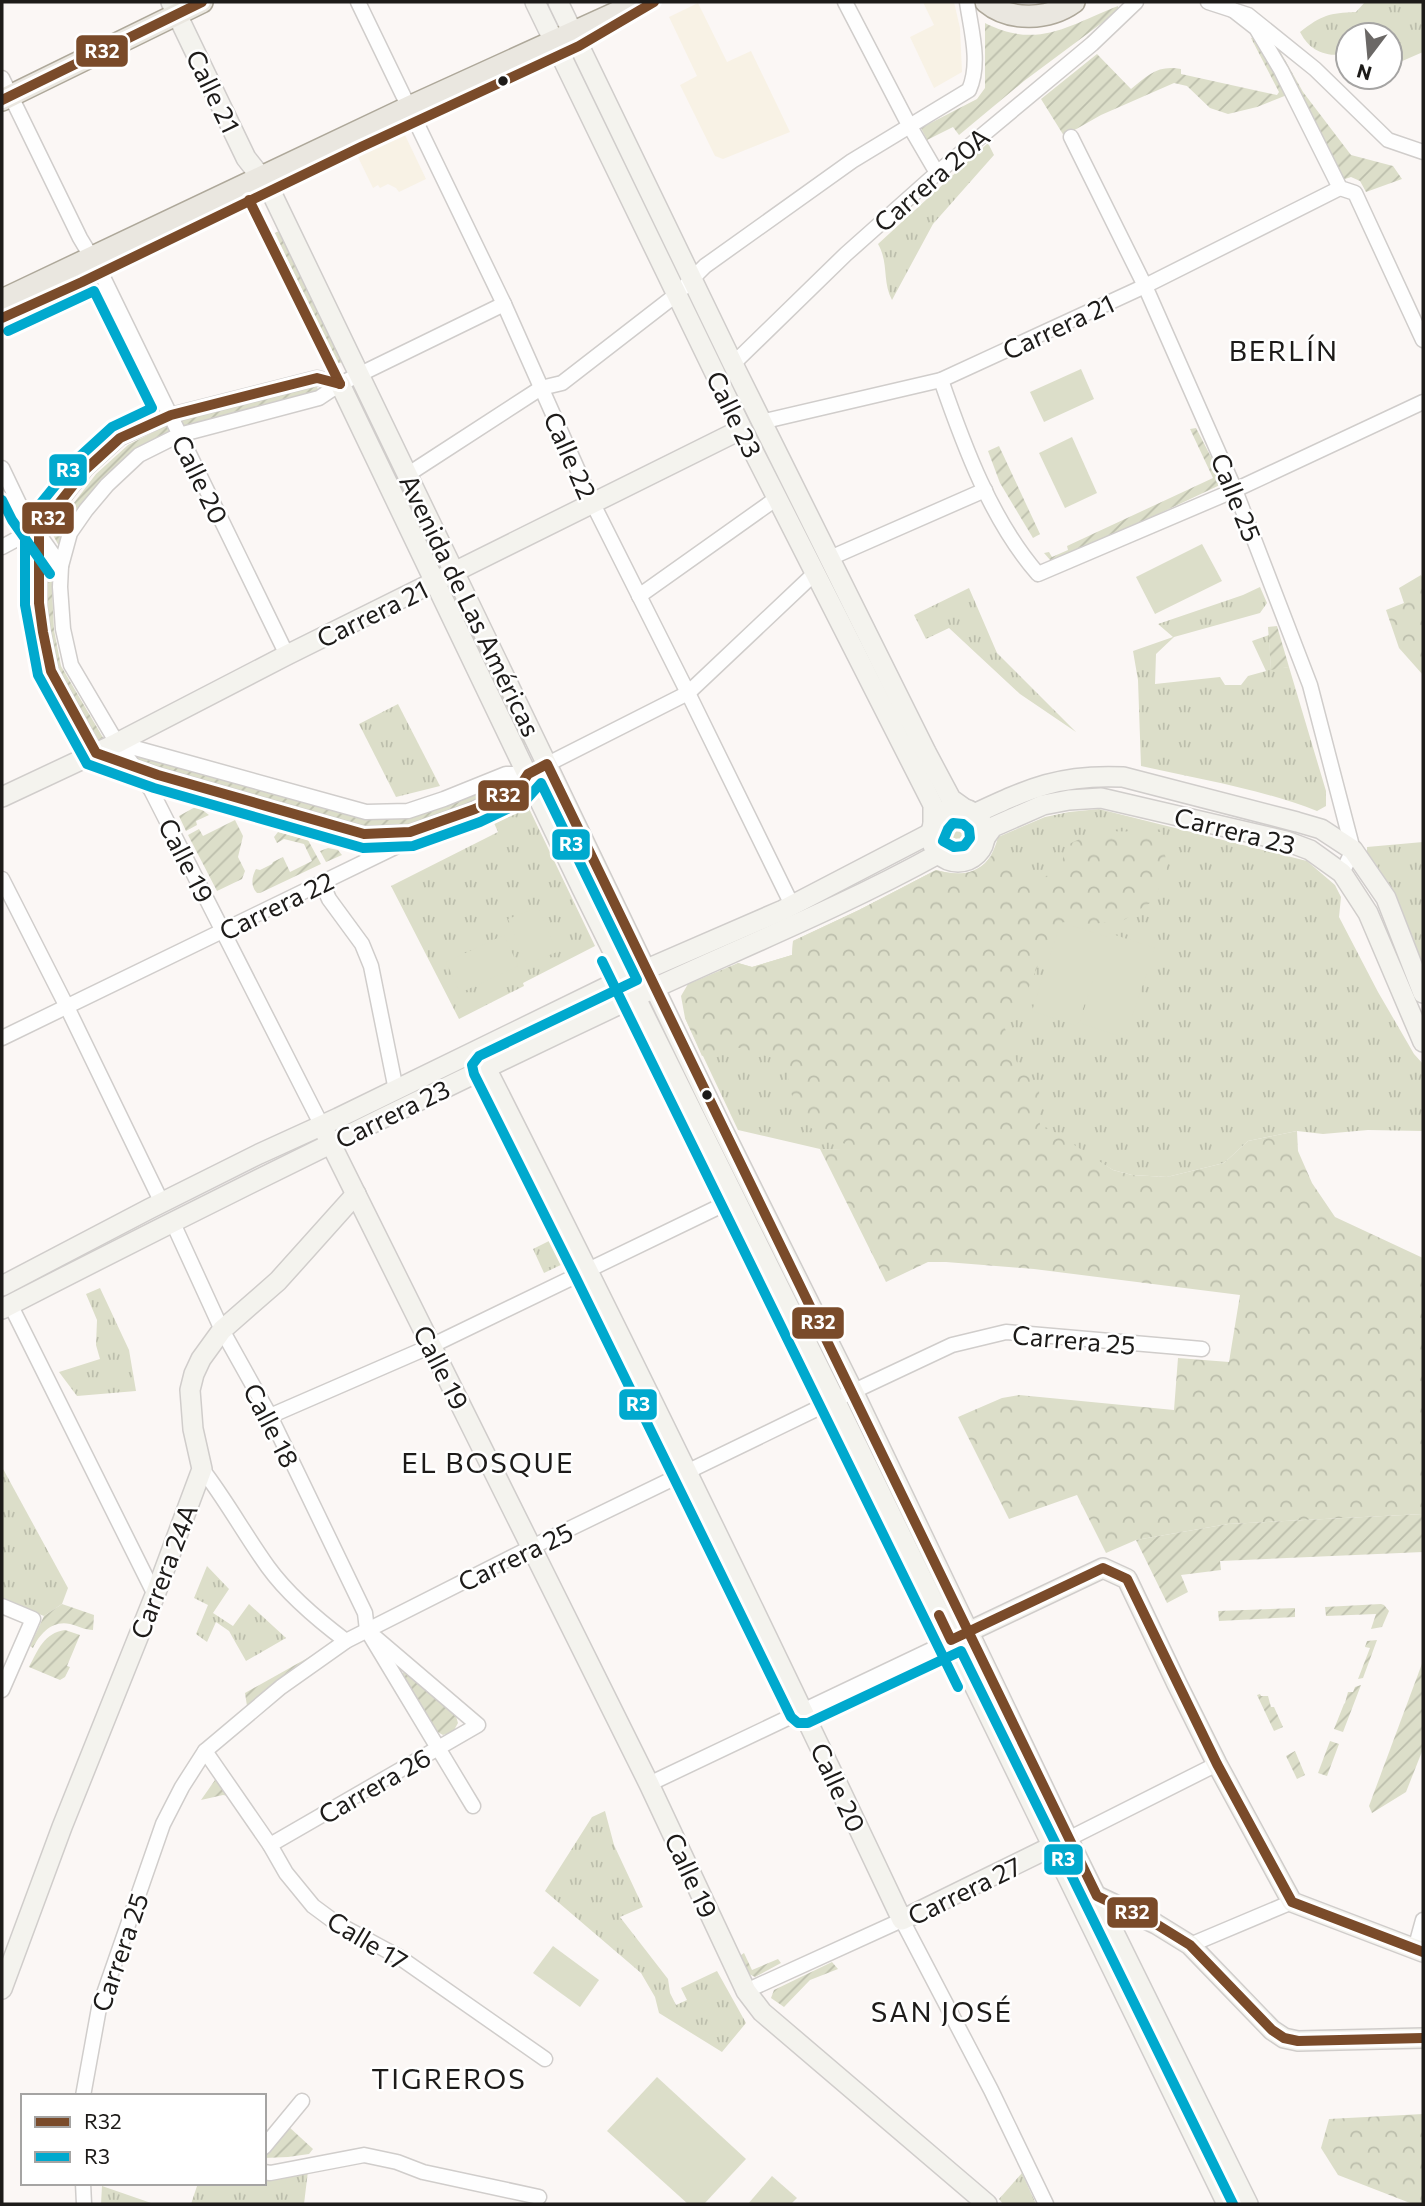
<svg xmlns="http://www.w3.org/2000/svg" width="1425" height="2206" font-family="Commissioner,sans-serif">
<defs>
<pattern id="grass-tufts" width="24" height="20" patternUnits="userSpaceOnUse" patternTransform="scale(1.75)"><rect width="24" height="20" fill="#dcdec9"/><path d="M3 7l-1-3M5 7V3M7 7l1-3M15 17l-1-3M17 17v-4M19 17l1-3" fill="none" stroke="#bcbeac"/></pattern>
<pattern id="forest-crowns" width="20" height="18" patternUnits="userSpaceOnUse" patternTransform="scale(1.75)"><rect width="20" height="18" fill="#dcdec9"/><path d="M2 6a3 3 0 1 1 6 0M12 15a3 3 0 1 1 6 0" fill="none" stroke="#bcbeac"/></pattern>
<pattern id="garden-furrows" width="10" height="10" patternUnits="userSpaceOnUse" patternTransform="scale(1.75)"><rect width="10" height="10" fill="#dcdec9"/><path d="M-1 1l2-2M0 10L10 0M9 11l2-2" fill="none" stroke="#bcbeac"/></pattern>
</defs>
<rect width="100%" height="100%" fill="#fbf7f5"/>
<g fill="#f8f2e5">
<path d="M923,2H954L960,28L962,72L934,88L910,37L934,25Z"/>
<path d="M698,3L727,62L751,51L790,132L723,159L715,156L680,85L697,76L669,17Z"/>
<path d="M404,133L426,179L399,192L396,188L388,184L380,188L378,185L373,188L357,155Z"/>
</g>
<g fill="url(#grass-tufts)">
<path d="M1365,2H1423V52L1400,62L1390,69V35H1348V55C1326,56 1311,53 1300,32C1322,15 1329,13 1356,12Z"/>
<path d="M988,143L994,155L933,224L892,300C882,281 889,263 878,244Z"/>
<path d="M1260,587L1267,603L1260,613L1174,637L1156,654L1155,684L1220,677L1225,685H1241L1248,676L1266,671L1252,641L1269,635L1271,669L1289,667L1326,791V806L1317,811C1261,789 1199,779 1141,766L1138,680L1133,651L1173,637L1158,624L1243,595Z"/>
<path d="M969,588L997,653L1076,732L1020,694L949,628L926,639L914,615Z"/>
<path d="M398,704L440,786L396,797L359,724Z"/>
<path d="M524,798L595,946L523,983L524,986L459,1019L391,886L498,832L490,814Z"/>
<path d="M1099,809L1307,861L1335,885L1341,897L1339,917L1378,992L1414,1054L1423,1064V1131L1368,1130L1323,1134L1297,1131L1248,1141L1224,1163L1167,1177L1132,1175L1113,1170L1089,1156L927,1154L820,1149L738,1130L685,1018L738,963L752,967L792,955L793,941L859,910L936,870C968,879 989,872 998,837L1045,817L1069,812Z"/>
<path d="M1423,842V966L1402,915L1367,859V847Z"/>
<path d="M555,1238L567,1262L544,1273L533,1249Z"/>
<path d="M100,1288L129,1350L136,1391L77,1396L59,1372L100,1359L96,1345L97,1320L86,1294Z"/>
<path d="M2,1467L68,1588L62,1604L44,1616L2,1599Z"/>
<path d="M207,1566L229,1589L213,1613L233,1626L249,1604L286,1638L246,1661L229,1631L216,1622L207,1642L196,1634L208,1605L194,1598Z"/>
<path d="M605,1811L614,1845L643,1907L620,1917L668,1979L670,1993L676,2005L687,2000L681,1988L717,1971L746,2023L722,2052L659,2013L655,1997L641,1973L545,1891L592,1817Z"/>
<path d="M308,2171L304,2204H191L198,2183H264V2176Z"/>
<path d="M1022,2173L1036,2204H1003L999,2199Z"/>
<path d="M102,2186L154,2204H101Z"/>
</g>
<g fill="url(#forest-crowns)">
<path d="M1421,575L1423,579V675L1399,648L1386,610L1404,603L1399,588Z"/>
<path d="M1096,831L1162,832L1167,869L1153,901L1124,920L1093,924L1061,922L1047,944L1026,994L1002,1020L1019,1068L1039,1086L1040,1126L1048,1128L1113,1170L1132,1175L1167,1177L1224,1163L1248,1141L1297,1131L1298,1151L1312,1183L1335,1217L1423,1258V1514L1228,1524L1136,1540L1106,1553L1077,1495L1009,1519L958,1417L1002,1398L1019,1395L1174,1410L1178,1358L1229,1362L1240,1295L1034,1269L946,1262H928L886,1282L820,1149L861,1150C849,1145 823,1137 815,1131C793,1114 789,1088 786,1062L733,1046L702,1056L685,1018L681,996L688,984L738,963L752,967L792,955L793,941L859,910L936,870C960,876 977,876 993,854L1019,877L1036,882L1060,868L1067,845Z"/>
<path d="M1423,2114V2204L1410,2203L1338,2175L1321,2148L1329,2119Z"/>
</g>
<g fill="url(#garden-furrows)">
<path d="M1118,6V11L1024,81L959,135L953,127L927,140L921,128L977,99L985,88V23C1038,50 1069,25 1118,6Z"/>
<path d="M1254,37L1287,95L1257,107L1228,114L1210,108L1187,86L1174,83L1101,115L1064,136L1041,99L1097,54L1131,89C1149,75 1157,65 1181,69V74L1277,95L1279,92L1251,38Z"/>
<path d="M1270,41L1276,44L1303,92L1351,155L1393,166L1402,179L1366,192L1360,181L1351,177L1342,180Z"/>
<path d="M281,230L345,361L337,364L275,233Z"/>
<path d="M316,383L319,393L182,429L178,421Z"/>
<path d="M364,401L440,559L434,562L357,403Z"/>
<path d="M167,425L171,433L134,452L60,548L53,535L54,529L96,474L128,445Z"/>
<path d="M1196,428L1223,480L1222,484L1097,543L1066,560L1051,561L1044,553L1049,552L1052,557L1068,550L1067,546L1213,478L1190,429Z"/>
<path d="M999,446L1040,534L1033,538L1000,483L988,451Z"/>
<path d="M49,566L53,571L52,588L54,630L61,666L105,741L100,743C87,719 72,695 60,670C46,639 47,599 49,566Z"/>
<path d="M459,597L529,743L522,746L451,601Z"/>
<path d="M1277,626L1289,667L1271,670L1268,627Z"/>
<path d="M137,755L365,820L409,818L507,778L511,786L409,826L365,828L135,763Z"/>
<path d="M550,787L632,957L625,960L543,790Z"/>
<path d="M200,794L355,840L370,842L371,847L369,850L356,847L198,800Z"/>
<path d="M197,806L209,815L196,821L197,825L186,831L179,816Z"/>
<circle cx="958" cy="835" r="17"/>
<path d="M235,820L243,836L238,857L245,871L242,879L217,891L188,835L199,829L203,836Z"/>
<path d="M278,832L308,840L321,864L260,893H257C250,886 252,876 256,869L260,870L272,864L273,862L283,857L290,872L312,861L304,844L284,839L277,843L274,837Z"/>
<path d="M328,848L338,850L342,855L326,862L320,851Z"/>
<path d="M1423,1514V1552L1220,1561L1221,1570L1181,1575L1188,1592L1167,1603L1136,1540L1228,1524Z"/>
<path d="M62,1604L94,1615L93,1630C85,1630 78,1626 70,1624C53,1620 40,1633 33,1648L30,1646L44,1616Z"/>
<path d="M1381,1604L1384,1605L1389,1611L1382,1627L1371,1629L1376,1614L1326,1616L1325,1607Z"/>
<path d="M1295,1608V1617L1219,1621L1218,1611Z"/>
<path d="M65,1630L80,1635L67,1666L70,1667L65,1677L60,1680L29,1667C38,1650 44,1633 65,1630Z"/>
<path d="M1377,1640L1363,1678L1358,1679L1370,1648L1365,1647L1367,1641Z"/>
<path d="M311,1656L313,1659L247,1706L245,1693Z"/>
<path d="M1423,1661V1749L1406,1792L1372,1813L1369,1806Z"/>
<path d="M404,1672L455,1713L458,1723L453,1732L443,1735L434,1730L400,1676Z"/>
<path d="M1361,1685L1343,1732L1334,1729L1344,1704L1345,1703L1348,1692H1353L1355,1687Z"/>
<path d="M1260,1694L1261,1696H1268L1271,1707H1274L1283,1727L1274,1731L1257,1695Z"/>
<path d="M1330,1741L1339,1744L1327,1776L1318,1773Z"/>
<path d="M1295,1751L1305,1775L1297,1779L1286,1756Z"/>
<path d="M223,1779L233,1797L223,1795L201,1800L215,1780Z"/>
<path d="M744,1953L752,1970L778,1959L781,1963L755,1977L749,1974L740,1956Z"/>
<path d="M832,1962L838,1969L810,1980L784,2007L771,1998L774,1990Z"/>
<path d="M288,2126L313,2149L309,2154L288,2157L264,2158V2151Z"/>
</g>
<g fill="#dcdec9">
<path d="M1081,369L1094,399L1044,422L1030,392Z"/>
<path d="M1072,437L1097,493L1065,508L1039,453Z"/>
<path d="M1202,544L1222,581L1155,614L1136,577Z"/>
<path d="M538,907L557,952L527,964L508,919Z"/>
<path d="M1061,922L1107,937L1109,933L1155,948L1125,1038L1080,1023L1095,974L1077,1026L1032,1011Z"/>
<path d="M504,935L518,966L460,993L446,962Z"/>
<path d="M553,1946L599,1980L580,2007L533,1973Z"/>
<path d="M657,2077L746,2159L704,2204H688L607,2131Z"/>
<path d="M772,2176L797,2198L791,2204H748Z"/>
</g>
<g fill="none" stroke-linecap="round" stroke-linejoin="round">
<defs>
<g id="street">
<path d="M358,2L504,304L592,502L688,693L792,905"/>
<path d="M845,2L909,125L937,173"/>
<path d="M1208,2L1248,15L1315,69L1388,140L1423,152"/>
<path d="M1233,10L1256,28L1281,70L1340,188L1355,193L1423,340"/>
<path d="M2,78L80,238L101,273L287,655"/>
<path d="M1071,137L1145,286L1235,490L1310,685L1353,850L1342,873"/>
<path d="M733,364L846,254L937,173L1092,44L1136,2"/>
<path d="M941,380C964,446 991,520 1038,574L1235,490L1423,402"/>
<path d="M340,384L317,378L171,415L120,438L86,469L49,516L39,535V603L43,632L51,671L96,753L158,775L364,834L410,832L475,809"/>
<path d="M761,422L941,380L1145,286L1340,188"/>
<path d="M2,468L23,512L61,566"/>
<path d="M407,475L541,388L562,383L677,294L705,266L852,161L969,90C981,63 971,30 967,2"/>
<path d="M2,547L15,540L39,535"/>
<path d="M830,558L985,490"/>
<path d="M639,596L777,498"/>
<path d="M117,743L366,812L408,811L444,799L506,774H528"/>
<path d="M469,811L519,788L528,774L688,693L815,573"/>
<path d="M2,879L67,1007L162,1203"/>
<path d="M322,883L329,899L362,944L371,966L396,1090"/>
<path d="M2,1038L422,834"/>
<path d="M322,1126L151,790L117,743L71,665L63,629L60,587L61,566L70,533L86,510L107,485L139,455L179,435L319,398L340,384L504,304"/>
<path d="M172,1221L222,1330L270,1416L365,1613L367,1630L473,1806"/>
<path d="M10,1304L155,1595"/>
<path d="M270,1416L431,1346L735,1199"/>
<path d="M202,1469C226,1500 245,1535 268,1567C289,1596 318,1620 346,1641"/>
<path d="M2,1606L33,1619L2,1690"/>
<path d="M205,1751L270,1845L286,1873L313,1906L336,1923L399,1957L545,2059"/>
<path d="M649,1784L958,1637"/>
<path d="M1068,1839L1217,1764"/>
<path d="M270,1845L478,1725L376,1638"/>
<path d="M1190,1945L1292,1902"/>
<path d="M1415,1949L1423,1920"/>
<path d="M746,1991L902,1920L991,2090L1046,2204"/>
<path d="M83,2096L99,2008L163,1824L182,1787L205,1751L281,1687L346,1641L532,1547L835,1400L952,1345L1006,1332L1202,1349"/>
<path d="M264,2147L302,2101"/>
<path d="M264,2172L270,2173L364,2155L397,2162L423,2172L539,2197"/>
<path d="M83,2183L84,2204"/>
</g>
<g id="secondary">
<path d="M171,2L246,158L261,177L274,198L720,1124L853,1391L1068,1839L1248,2204"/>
<path d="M535,2L742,429L933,805V826"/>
<path d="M558,2L733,364L926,752L951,799L965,809"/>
<path d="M340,384L582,889L835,1400L1227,2204"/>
<path d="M2,797L117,743L287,655L742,429"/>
<circle cx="958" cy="835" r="27"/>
<path d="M974,814C1030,788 1060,774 1123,777L1297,822L1321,829L1353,850L1386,898L1423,993"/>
<path d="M985,838L993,827L1043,805L1069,800L1101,798L1286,841L1310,850L1342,873L1368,913L1423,1042"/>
<path d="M486,1068C629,1350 767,1634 902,1920L1061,1842"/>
<path d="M322,1126L649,1784L746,1991L762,2012L987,2204"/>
<path d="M2,1286L149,1209L259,1154L338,1118L617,982L783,910L931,833"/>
<path d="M2,1309C206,1204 411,1103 618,1005C725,954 835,911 938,854"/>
<path d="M968,1632L1103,1568L1127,1579L1177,1684L1217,1764L1292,1902L1423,1952"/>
<path d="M1097,1896L1156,1924L1190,1945L1272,2030L1284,2038L1298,2041L1423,2038"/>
<path d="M2,1989L62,1827L155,1595L202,1469L193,1429L190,1390L194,1374L201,1359L222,1330L278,1281L356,1194"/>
</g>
<g id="primary">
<path d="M986,2C1010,22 1049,20 1074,2"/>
<path d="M2,100L202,2"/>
<path d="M2,300L409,107L640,2"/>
</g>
</defs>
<use href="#street" stroke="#d0cdcb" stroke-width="17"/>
<use href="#secondary" stroke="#d0cdcb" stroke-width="22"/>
<use href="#primary" stroke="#aea89a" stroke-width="24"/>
<use href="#street" stroke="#fefefe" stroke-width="14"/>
<use href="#secondary" stroke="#f4f3ee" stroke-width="19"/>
<use href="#primary" stroke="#eae7e0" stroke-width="21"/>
<defs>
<g id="bus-1">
<path d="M2,100L202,2"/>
<path d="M249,200L340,384"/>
<path d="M2,318L82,282L361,147L579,46L654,2"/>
<path d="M340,384L317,378L171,415L120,438L86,469L49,516L39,535V603L43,632L51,671L96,753L158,775L364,834L410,832L475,809L519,788L528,774L547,764C729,1142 914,1518 1097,1896L1156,1924L1190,1945L1272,2030L1284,2038L1298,2041L1423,2038"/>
<path d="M939,1615L951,1640L1103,1568L1127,1579L1217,1764L1292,1902L1423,1952"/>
</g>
<g id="bus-2">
<path d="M8,331L94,291L152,408L112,427L77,459L37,508L25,532V605L38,675L87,764L154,788L363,848L413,846L480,822L526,800L541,783L637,980L479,1056L472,1065L474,1074L575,1276L791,1717L798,1723H808L961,1651L1233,2204"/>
<path d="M2,500L12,520L50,574"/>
<path d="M953,823L963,824L969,829L970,838L964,846L954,847L943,841L948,829Z"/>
<path d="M602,961L958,1687"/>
</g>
</defs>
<use href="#bus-1" stroke="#fff" stroke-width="16"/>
<use href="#bus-2" stroke="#fff" stroke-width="16"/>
<use href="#bus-1" stroke="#7a4b2a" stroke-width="10"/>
<use href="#bus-2" stroke="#00a9ce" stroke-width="10"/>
</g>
<g fill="#1d1b19" stroke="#fff" stroke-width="2.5">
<circle cx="503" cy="81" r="6"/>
<circle cx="707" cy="1095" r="6"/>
</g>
<g text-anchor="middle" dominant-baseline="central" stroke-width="5" stroke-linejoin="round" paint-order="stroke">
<g font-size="26" fill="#1d1b19" stroke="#fff">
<text transform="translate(214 91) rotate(64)">Calle 21</text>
<text transform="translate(931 179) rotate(-41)">Carrera 20A</text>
<text transform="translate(1058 326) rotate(-25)">Carrera 21</text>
<text transform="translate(735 414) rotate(64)">Calle 23</text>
<text transform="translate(571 455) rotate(66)">Calle 22</text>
<text transform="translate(201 479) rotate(64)">Calle 20</text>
<text transform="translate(1237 497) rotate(68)">Calle 25</text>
<text transform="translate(471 605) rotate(64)">Avenida de Las Américas</text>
<text transform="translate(372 613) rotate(-26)">Carrera 21</text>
<text transform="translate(1235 830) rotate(14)">Carrera 23</text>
<text transform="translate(187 860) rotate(63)">Calle 19</text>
<text transform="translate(276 905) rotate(-26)">Carrera 22</text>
<text transform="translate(392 1113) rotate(-26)">Carrera 23</text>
<text transform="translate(1074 1339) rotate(5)">Carrera 25</text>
<text transform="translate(442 1367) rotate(63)">Calle 19</text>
<text transform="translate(272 1425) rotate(63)">Calle 18</text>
<text transform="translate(515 1556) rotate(-26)">Carrera 25</text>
<text transform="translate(163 1571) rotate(-69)">Carrera 24A</text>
<text transform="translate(374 1785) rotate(-30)">Carrera 26</text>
<text transform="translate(839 1787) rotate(65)">Calle 20</text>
<text transform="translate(692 1875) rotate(65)">Calle 19</text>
<text transform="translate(964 1890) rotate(-26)">Carrera 27</text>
<text transform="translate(368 1940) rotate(31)">Calle 17</text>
<text transform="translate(119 1952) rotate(-71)">Carrera 25</text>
</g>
<g font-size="28" letter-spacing="2" fill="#1d1b19" stroke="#fff">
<text x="1284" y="350">BERLÍN</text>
<text x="488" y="1462">EL BOSQUE</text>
<text x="942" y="2011">SAN JOSÉ</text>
<text x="449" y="2078">TIGREROS</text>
</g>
</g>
<g stroke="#fff" stroke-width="2.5">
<rect x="75" y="34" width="54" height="34" rx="7" fill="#7a4b2a"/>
<rect x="48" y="453" width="40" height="34" rx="7" fill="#00a9ce"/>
<rect x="21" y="501" width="54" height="34" rx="7" fill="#7a4b2a"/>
<rect x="477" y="779" width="53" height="33" rx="7" fill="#7a4b2a"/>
<rect x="551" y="828" width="40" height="33" rx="7" fill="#00a9ce"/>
<rect x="791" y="1306" width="54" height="34" rx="7" fill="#7a4b2a"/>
<rect x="618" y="1388" width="40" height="33" rx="7" fill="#00a9ce"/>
<rect x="1043" y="1843" width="41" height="33" rx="7" fill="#00a9ce"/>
<rect x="1106" y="1896" width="53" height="33" rx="7" fill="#7a4b2a"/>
</g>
<g font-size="19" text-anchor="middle" font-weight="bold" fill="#fff">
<text x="102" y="58">R32</text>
<text x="68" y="477">R3</text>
<text x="48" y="525">R32</text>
<text x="503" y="802">R32</text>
<text x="571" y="851">R3</text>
<text x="818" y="1329">R32</text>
<text x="638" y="1411">R3</text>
<text x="1063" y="1866">R3</text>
<text x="1132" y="1919">R32</text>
</g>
<rect width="1425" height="2206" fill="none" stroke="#1d1b19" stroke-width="7"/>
<rect x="21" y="2094" width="245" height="91" fill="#ffffff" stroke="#a5a4a3" stroke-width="2"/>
<rect x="35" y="2117" width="35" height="10" fill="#7a4b2a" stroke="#a5a4a3" stroke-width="2"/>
<text x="84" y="2129" font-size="21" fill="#1d1b19">R32</text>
<rect x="35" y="2152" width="35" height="10" fill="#00a9ce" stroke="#a5a4a3" stroke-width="2"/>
<text x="84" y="2164" font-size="21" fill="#1d1b19">R3</text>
<g transform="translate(1369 56) rotate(196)"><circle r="33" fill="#ffffff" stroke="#a5a4a3" stroke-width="2"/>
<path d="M0-5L12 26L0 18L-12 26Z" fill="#6b6866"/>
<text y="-10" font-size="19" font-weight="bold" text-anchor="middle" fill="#1d1b19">N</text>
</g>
</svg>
